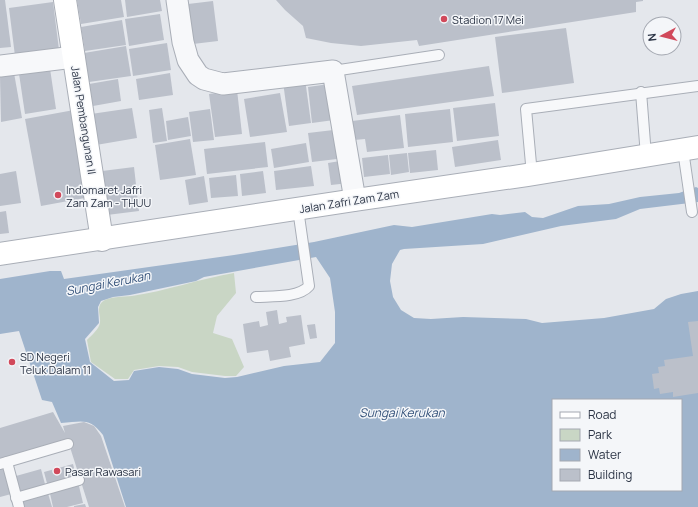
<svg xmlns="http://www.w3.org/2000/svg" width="698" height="507" font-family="Manrope,sans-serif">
<rect width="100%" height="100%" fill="#e4e7ec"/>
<path fill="#c9d6c5" d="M234,273L236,293L217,316L213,333L232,339L244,367L236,376H225L192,372L178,367L159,366L134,370L128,379H115L91,362L87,340C91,336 99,329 100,323C101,316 96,308 102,302C109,296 123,297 132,296C166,291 199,279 234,273Z"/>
<path fill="#9fb4cc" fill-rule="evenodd" d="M696,187L698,188V202L640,209L616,219L561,226L483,244L404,249L400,250L392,264L390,281L393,297L401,310L414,318L431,319L463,317L526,319L542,323L604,318L654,309L666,299L681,294L698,291V507H126L103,435C89,417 82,422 61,423L52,402L42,400L19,331L0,334V279L50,271H61L64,279L234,255L314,242L394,225L412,227L492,214L500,215L525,212L532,217L543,218L578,206L609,204L640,197L679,193ZM316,257L330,278L335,312V343L320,362L284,366L237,377L225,378L192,374L178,369L159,367L134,371L129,380L114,381L90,362L85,339L99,323L98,307L101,301L113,297L130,295L196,281L204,277ZM553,400H681V490H553Z"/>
<g fill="#bbc0ca">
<path d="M0,0H5L11,47L0,48Z"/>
<path d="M77,0H121L124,17L81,24Z"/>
<path d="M125,0H160L162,11L127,17Z"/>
<path d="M276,0H643V1L636,2V12L419,46L417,40L361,46L331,43L306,38L303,26L285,10Z"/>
<path d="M213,1L218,41L193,44L188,4Z"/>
<path d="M53,2L59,50L15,56L9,8Z"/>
<path d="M160,14L164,40L129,46L125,19Z"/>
<path d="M122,20L126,45L85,51L81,27Z"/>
<path d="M566,28L574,83L502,93L495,37Z"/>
<path d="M167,43L171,70L133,76L129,49Z"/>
<path d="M126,46L131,76L89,82L84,53Z"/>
<path d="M49,62L56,109L25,114L18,67Z"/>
<path d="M489,66L494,96L357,115L352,86Z"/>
<path d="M14,73L22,118L1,122L0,76Z"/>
<path d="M170,73L173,95L139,100L136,79Z"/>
<path d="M118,79L121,101L93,106L89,84Z"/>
<path d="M305,79L311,123L289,126L283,82Z"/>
<path d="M329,84L334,120L312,123L308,87Z"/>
<path d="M237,90L242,134L215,137L209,94Z"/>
<path d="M280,93L287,132L250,137L244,99Z"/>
<path d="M495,103L499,136L457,141L453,108Z"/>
<path d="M132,108L137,138L96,145L91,114Z"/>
<path d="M162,108L167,141L153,143L149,110Z"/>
<path d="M210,109L214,140L193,142L189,112Z"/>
<path d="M450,109L453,142L408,147L405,114Z"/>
<path d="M74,110L90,197L41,206L25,119Z"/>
<path d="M400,115L404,148L367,152L365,139L354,140L352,121Z"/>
<path d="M188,117L191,136L168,140L166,121Z"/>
<path d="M342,129L345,158L312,162L308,133Z"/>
<path d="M190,139L196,175L160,180L155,145Z"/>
<path d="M498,140L501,160L455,167L452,147Z"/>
<path d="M265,142L268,167L207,174L204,149Z"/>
<path d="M306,143L309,162L274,168L271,149Z"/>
<path d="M436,150L438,170L410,173L408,153Z"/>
<path d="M407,153L409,172L391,175L389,155Z"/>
<path d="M388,155L390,174L364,177L362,158Z"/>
<path d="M346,160L349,183L331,185L328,163Z"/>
<path d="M311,166L314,186L276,190L274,171Z"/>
<path d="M134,167L139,211L107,215L102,171Z"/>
<path d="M16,171L21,203L0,206V174Z"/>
<path d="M263,171L266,193L242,196L240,174Z"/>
<path d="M236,175L238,196L211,198L209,178Z"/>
<path d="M204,176L208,202L189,205L185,180Z"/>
<path d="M6,211L9,233L0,234V212Z"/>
<path d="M277,310L279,324L287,322L286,317L301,315L305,344L289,347L291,357L270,361L268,350L247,353L243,324L259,321L260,327L268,325L266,312Z"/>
<path d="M698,321V393L673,397V392L660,394L659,388L654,389L652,374L659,373L658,367L665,366L664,360L693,356L688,322Z"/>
<path d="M315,324L317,338L310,339L307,325Z"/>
<path d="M53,412L65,433L63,426L84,422L94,426L101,436L125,507H89L69,444L0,463V428Z"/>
<path d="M7,464L15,493L0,497V466Z"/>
<path d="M73,464L77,480L48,487L44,472Z"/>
<path d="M41,469L46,488L20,494L16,476Z"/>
<path d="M78,482L83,503L67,507H53L49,489Z"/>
<path d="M47,490L52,507H22L20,497Z"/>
<path d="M85,504L86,507H74V506Z"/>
</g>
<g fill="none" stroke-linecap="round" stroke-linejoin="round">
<defs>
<g id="lane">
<path d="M333,71L439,55"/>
<path d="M641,92L646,156"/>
<path d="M683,150L692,212"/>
<path d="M532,175L526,109L698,86"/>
<path d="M256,297C271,296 299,298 309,286L298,209"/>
<path d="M7,462L19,507"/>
<path d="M0,464L68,444"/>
<path d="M16,498L79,480"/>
</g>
<g id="street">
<path d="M177,0L183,42L188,60L198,75L204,79L223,84L333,71L355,200"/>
<path d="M0,66L74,57"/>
</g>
<g id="secondary">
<path d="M65,0L102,240"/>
<path d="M0,254L355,200L527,175L698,147"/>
</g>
</defs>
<use href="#lane" stroke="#a9aeb7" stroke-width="12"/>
<use href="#street" stroke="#a9aeb7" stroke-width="23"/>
<use href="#secondary" stroke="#a9aeb7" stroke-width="24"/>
<use href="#lane" stroke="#f7f8fa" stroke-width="10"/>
<use href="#street" stroke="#f7f8fa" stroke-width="21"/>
<use href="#secondary" stroke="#fff" stroke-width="22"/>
</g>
<g fill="#d1495b" stroke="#f4f6f9" stroke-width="1.5">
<circle cx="444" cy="19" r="4"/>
<circle cx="58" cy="195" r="4"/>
<circle cx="12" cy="362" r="4"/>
<circle cx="57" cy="471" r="4"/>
</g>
<g text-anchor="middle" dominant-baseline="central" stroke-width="3" stroke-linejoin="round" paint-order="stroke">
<g font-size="11" fill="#2b3445" stroke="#f4f6f9" text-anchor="start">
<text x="452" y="19">Stadion 17 Mei</text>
<text x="66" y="189">Indomaret Jafri<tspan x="66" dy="13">Zam Zam - THUU</tspan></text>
<text x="20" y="356">SD Negeri<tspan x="20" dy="13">Teluk Dalam 11</tspan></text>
<text x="65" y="471">Pasar Rawasari</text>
</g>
<g font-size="11" fill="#2b3445" stroke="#f4f6f9">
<text transform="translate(84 120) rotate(81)">Jalan Pembangunan II</text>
<text transform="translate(349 201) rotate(-9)">Jalan Zafri Zam Zam</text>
</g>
<g font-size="12" font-style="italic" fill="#34527a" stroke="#f4f6f9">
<text transform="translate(108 283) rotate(-11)">Sungai Kerukan</text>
<text x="402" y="412">Sungai Kerukan</text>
</g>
</g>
<rect x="552" y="399" width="130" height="92" fill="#f4f6f9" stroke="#a4a8b1"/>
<rect x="560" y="412" width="20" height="6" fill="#ffffff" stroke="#a4a8b1"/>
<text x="588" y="419" font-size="12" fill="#2b3445">Road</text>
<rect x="560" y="429" width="20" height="12" fill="#c9d6c5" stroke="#a4a8b1"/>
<text x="588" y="439" font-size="12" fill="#2b3445">Park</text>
<rect x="560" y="449" width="20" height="12" fill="#9fb4cc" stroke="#a4a8b1"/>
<text x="588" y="459" font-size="12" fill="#2b3445">Water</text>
<rect x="560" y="469" width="20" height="12" fill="#bbc0ca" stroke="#a4a8b1"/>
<text x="588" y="479" font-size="12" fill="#2b3445">Building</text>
<g transform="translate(662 36) rotate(263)"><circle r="19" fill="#f4f6f9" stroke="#a4a8b1"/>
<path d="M0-3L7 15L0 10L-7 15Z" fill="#d1495b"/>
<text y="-6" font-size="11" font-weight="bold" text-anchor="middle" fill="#2b3445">N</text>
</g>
</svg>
